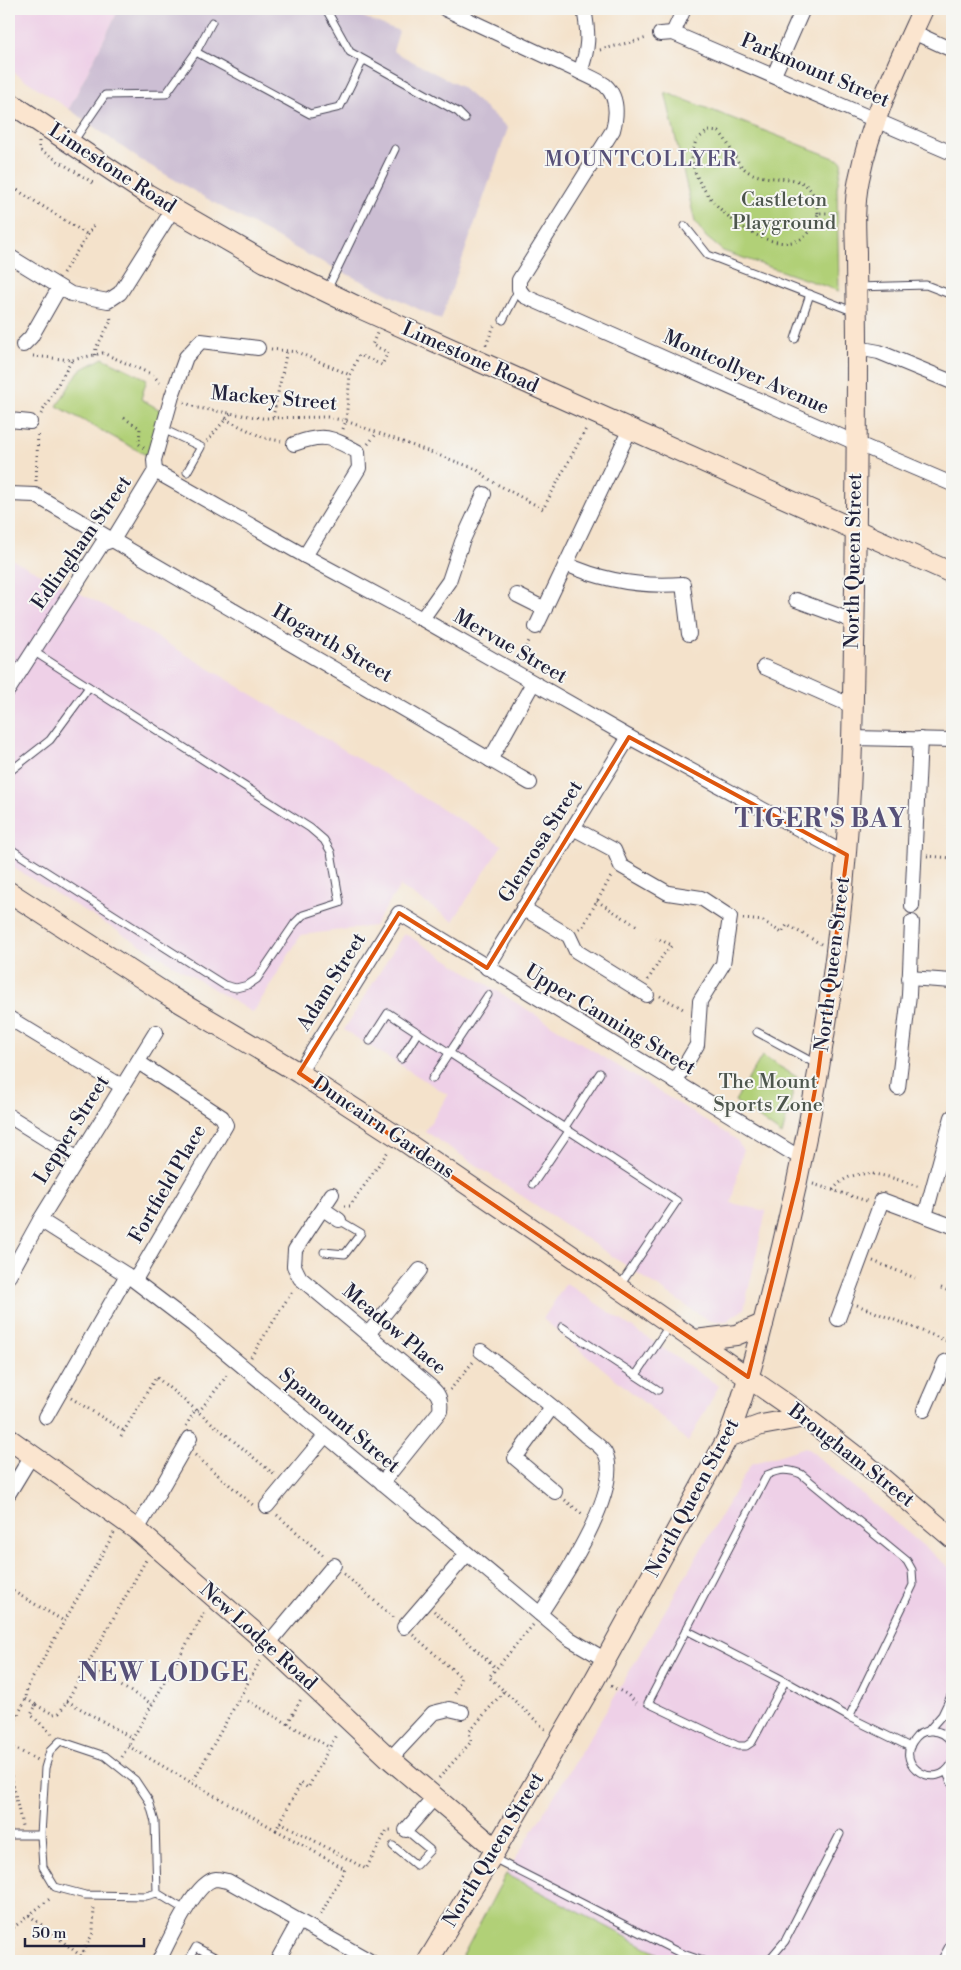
<svg xmlns="http://www.w3.org/2000/svg" width="961" height="1970" font-family="'Libre Bodoni',serif">
<rect width="100%" height="100%" fill="#f6f6f2"/>
<filter id="ink" filterUnits="userSpaceOnUse"><feTurbulence type="fractalNoise" baseFrequency=".02" numOctaves="2"/><feDisplacementMap in="SourceGraphic" scale="10" xChannelSelector="R" yChannelSelector="G"/><feConvolveMatrix kernelMatrix="1 2 1 2 8 2 1 2 1" color-interpolation-filters="sRGB"/></filter>
<filter id="wash" filterUnits="userSpaceOnUse"><feTurbulence type="fractalNoise" baseFrequency=".0096" numOctaves="4" result="noise"/><feDisplacementMap in="SourceGraphic" scale="20" xChannelSelector="R" yChannelSelector="G"/><feGaussianBlur stdDeviation="1.12" result="paint"/><feColorMatrix in="noise" values="0 0 0 0 0 0 0 0 0 0 0 0 0 0 0 0 0 1.4 0 .05"/><feComposite in="paint" operator="in"/></filter>
<g filter="url(#wash)">
<rect width="100%" height="100%" fill="#f4e2cb"/>
<g fill="#eed0e7">
<path d="M9,9H119L69,109L9,69Z"/>
<path d="M9,558L107,607L502,845L453,921L400,886L374,926L301,935L253,1013L9,865Z"/>
<path d="M404,933L737,1140L743,1151L731,1203L766,1211L744,1309L727,1321H709L425,1131L448,1095L344,1030Z"/>
<path d="M566,1283L719,1386L688,1442L665,1420L543,1319Z"/>
<path d="M806,1447L952,1570V1961H655L659,1954L506,1874L608,1708L751,1464Z"/>
</g>
<path fill="#ccbed3" d="M119,9H354L353,13L399,31L393,51L461,87L508,128L441,320L306,254L218,205L139,159L69,109Z"/>
<g fill="#b1d077" stroke="#6a7959">
<path d="M665,92L842,161L837,188L839,291L723,251L706,237L695,222Z"/>
<path d="M103,358L147,379L141,399L162,411L155,438L146,455L57,406L79,371Z"/>
<path d="M762,1056L797,1077L782,1135L735,1101Z"/>
<path d="M506,1874L659,1954L655,1961H460Z"/>
</g>
</g>
<g filter="url(#ink)">
<g fill="none" stroke-linecap="round" stroke-linejoin="round">
<defs>
<g id="lane">
<path d="M326,9L350,52L458,112L465,119"/>
<path d="M196,52L212,22"/>
<path d="M73,142L105,95L166,94L196,52L310,114L340,107L363,60"/>
<path d="M685,226L708,255L855,312"/>
<path d="M857,287L926,285L952,295"/>
<path d="M327,290L395,149"/>
<path d="M503,320L519,289"/>
<path d="M795,339L810,294"/>
<path d="M163,429L201,447L187,472"/>
<path d="M9,772L50,740L89,687"/>
<path d="M9,848L224,985L236,988L248,985L257,979L295,923L303,915L340,903L331,852L324,840L310,828L33,651"/>
<path d="M757,1032L818,1065"/>
<path d="M370,1041L388,1013L677,1201L619,1287"/>
<path d="M401,1059L418,1032"/>
<path d="M432,1079L488,995"/>
<path d="M565,1127L600,1073"/>
<path d="M533,1184L569,1131"/>
<path d="M324,1252L345,1254L361,1233L339,1220"/>
<path d="M562,1327L658,1390"/>
<path d="M636,1375L669,1326"/>
<path d="M686,1630L785,1681L849,1717L910,1747"/>
<path d="M785,1681L752,1742L746,1746H738L648,1703L767,1475C779,1469 788,1469 801,1474L907,1561L912,1570L913,1585L849,1717"/>
<path d="M928,1731L942,1715L952,1694"/>
<path d="M952,1743C947,1735 940,1730 929,1731C923,1731 917,1735 913,1741C895,1766 937,1792 952,1763"/>
<path d="M946,1771L952,1784"/>
<path d="M9,1835H41"/>
<path d="M393,1846L416,1865L430,1850L406,1830"/>
<path d="M493,1858L680,1953L703,1961"/>
<path d="M157,1893L146,1896L85,1895L55,1887L43,1867L41,1835L45,1768L50,1751L60,1741L105,1756L135,1780L149,1801L155,1822L157,1893L185,1910"/>
<path d="M188,1961L196,1947L222,1961"/>
<path d="M768,1961L785,1941L840,1834"/>
<path d="M941,1961L952,1941"/>
</g>
<g id="street">
<path d="M445,9L580,72"/>
<path d="M584,9C589,35 589,48 580,72C588,76 598,80 605,85C618,97 617,115 613,130L519,280V289L524,296L856,443L952,484"/>
<path d="M913,32L952,50"/>
<path d="M673,33L684,9"/>
<path d="M660,34L673,33L952,153"/>
<path d="M774,75L803,9"/>
<path d="M9,256L71,294L108,301L120,293L173,209"/>
<path d="M23,345L31,337L59,288"/>
<path d="M857,348L879,352L952,382"/>
<path d="M9,420L30,422"/>
<path d="M294,444C324,433 331,437 358,452L359,468L305,556"/>
<path d="M155,471L305,556L422,619L629,737L847,855"/>
<path d="M155,471L154,460L172,396L186,357L201,341L258,348"/>
<path d="M9,494L35,495L42,499L530,783"/>
<path d="M566,564C603,581 643,587 683,584L689,634"/>
<path d="M517,595L545,609"/>
<path d="M796,600L853,621"/>
<path d="M422,619L449,581L462,542L484,494"/>
<path d="M536,627L630,429"/>
<path d="M764,667L852,706"/>
<path d="M9,689L102,544L113,540L155,471"/>
<path d="M852,738L952,740"/>
<path d="M490,760L533,683"/>
<path d="M573,828L614,850L621,866L668,893L701,898L730,917L723,964L700,1001L697,1045L675,1082"/>
<path d="M912,906L920,739"/>
<path d="M523,908L569,936L576,951L647,995"/>
<path d="M487,968L629,737"/>
<path d="M909,978L952,981"/>
<path d="M9,1018L123,1087"/>
<path d="M299,1073L399,913L802,1159"/>
<path d="M898,1088L909,995L912,922"/>
<path d="M9,1116L78,1159"/>
<path d="M332,1194L295,1250L294,1266L300,1278L425,1382C436,1391 442,1396 440,1411L382,1483"/>
<path d="M323,1209L339,1220"/>
<path d="M925,1216L952,1117"/>
<path d="M40,1220L127,1275L193,1325L570,1639L606,1660"/>
<path d="M9,1276L40,1220L156,1032"/>
<path d="M135,1280L226,1125L222,1117L138,1062"/>
<path d="M838,1319L882,1200L952,1226"/>
<path d="M368,1334L420,1270"/>
<path d="M481,1351C516,1378 553,1405 585,1435C591,1440 601,1446 605,1453C624,1488 560,1584 540,1614"/>
<path d="M552,1407L515,1458L555,1492"/>
<path d="M924,1410L945,1362L952,1360"/>
<path d="M46,1417L127,1275"/>
<path d="M9,1493L32,1455"/>
<path d="M267,1506L325,1436"/>
<path d="M137,1530L190,1438"/>
<path d="M404,1627L467,1554"/>
<path d="M268,1644L334,1565"/>
<path d="M390,1759L433,1713L449,1709L462,1712"/>
<path d="M406,1830L434,1798"/>
<path d="M159,1961C168,1943 195,1881 216,1879C220,1879 225,1881 228,1881L370,1961"/>
<path d="M277,1961L299,1921"/>
</g>
<g id="secondary">
<path d="M9,102L147,194L265,262L362,309L952,573"/>
<path d="M9,892L171,997L299,1073L398,1137L619,1288L805,1417L862,1461L952,1538"/>
<path d="M695,1340L736,1335L763,1324"/>
<path d="M728,1437L761,1425L805,1417"/>
<path d="M9,1439L137,1530L268,1644L390,1759L496,1849"/>
<path d="M428,1961L496,1849L595,1679L728,1437C752,1376 766,1311 782,1247C822,1081 847,913 852,742C855,610 857,478 857,347C857,315 856,284 856,252C855,227 854,203 859,179C871,119 898,64 923,9"/>
</g>
</defs>
<use href="#lane" stroke="#423f51" stroke-width="9"/>
<use href="#street" stroke="#423f51" stroke-width="16"/>
<use href="#secondary" stroke="#423f51" stroke-width="22"/>
<g stroke="#423f51" stroke-width="3" stroke-dasharray="1 4" stroke-linecap="butt">
<path d="M600,50L647,38"/>
<path d="M39,141V149L95,184"/>
<path d="M9,185L88,235"/>
<path d="M818,213C812,163 776,187 749,172C734,164 731,143 719,132L708,131L696,140C695,144 693,150 692,155C690,205 801,287 818,213H840"/>
<path d="M63,273L94,225"/>
<path d="M486,345L494,326"/>
<path d="M271,349L297,352L350,375"/>
<path d="M95,355L96,348L111,321L110,314"/>
<path d="M33,356L72,360L103,353L153,375L162,385"/>
<path d="M184,402L197,408L262,418L327,417L346,421L476,469L493,482L543,509L587,427"/>
<path d="M41,414L72,360"/>
<path d="M273,417L287,350"/>
<path d="M124,418L140,428L139,444L144,448"/>
<path d="M225,419L264,438L281,441"/>
<path d="M343,429L346,421L350,375L359,355L382,365L388,352L372,345L377,333"/>
<path d="M207,441L231,413"/>
<path d="M368,444L377,433"/>
<path d="M36,481L38,432"/>
<path d="M519,660L530,639"/>
<path d="M927,856L952,858"/>
<path d="M597,901L637,926"/>
<path d="M743,919L763,921L782,933L787,925L821,944"/>
<path d="M579,929L583,926L612,875"/>
<path d="M648,980L663,955L672,945L656,938"/>
<path d="M660,996L685,1010"/>
<path d="M813,1184L867,1201"/>
<path d="M833,1190C855,1161 892,1178 920,1187"/>
<path d="M344,1206H350L389,1150"/>
<path d="M873,1261L915,1278"/>
<path d="M941,1288L952,1292"/>
<path d="M857,1305L952,1343"/>
<path d="M251,1357L293,1290"/>
<path d="M450,1390L473,1362"/>
<path d="M71,1398L124,1431"/>
<path d="M186,1426L194,1412L201,1409L229,1373"/>
<path d="M121,1436L156,1377L276,1476"/>
<path d="M195,1455L254,1506"/>
<path d="M565,1500L582,1514"/>
<path d="M277,1515L325,1557"/>
<path d="M344,1574L394,1618"/>
<path d="M9,1589L64,1621"/>
<path d="M434,1611L496,1668"/>
<path d="M413,1635L461,1677L454,1696"/>
<path d="M260,1661L192,1783L276,1830L301,1783L308,1788L337,1733"/>
<path d="M87,1666L152,1704"/>
<path d="M611,1686L628,1695L637,1704"/>
<path d="M504,1691L546,1730"/>
<path d="M26,1699L36,1705L31,1715L52,1734"/>
<path d="M67,1701L146,1560"/>
<path d="M248,1701L327,1746"/>
<path d="M36,1705L53,1714L59,1713L67,1701L132,1738"/>
<path d="M9,1720L14,1723"/>
<path d="M288,1723L302,1697"/>
<path d="M9,1732L26,1699L27,1688L114,1533"/>
<path d="M9,1745L37,1760"/>
<path d="M128,1746L192,1783"/>
<path d="M122,1757L206,1610"/>
<path d="M9,1766L22,1826"/>
<path d="M439,1778L471,1742L469,1732L504,1691L489,1677L533,1625"/>
<path d="M280,1822L366,1869L387,1830H392"/>
<path d="M276,1830L345,1869L319,1918"/>
<path d="M29,1915L81,1956"/>
<path d="M9,1931L52,1897"/>
<path d="M83,1961L81,1956L93,1933L94,1906"/>
</g>
<use href="#lane" stroke="#fff" stroke-width="7"/>
<use href="#street" stroke="#fff" stroke-width="14"/>
<use href="#secondary" stroke="#fbe5cf" stroke-width="20"/>
</g>
</g>
<path fill="none" stroke="#de560e" stroke-width="4" stroke-linejoin="round" d="M629,737L847,855L818,1074L798,1179L748,1377L299,1073L399,913L487,968Z"/>
<g text-anchor="middle" dominant-baseline="central" stroke-width="4" stroke-linejoin="round" paint-order="stroke">
<g font-size="20" fill="#22223b" stroke="#f6f6f2">
<text transform="translate(815 71) rotate(23)">Parkmount Street</text>
<text transform="translate(112 169) rotate(33)">Limestone Road</text>
<text transform="translate(470 358) rotate(24)">Limestone Road</text>
<text transform="translate(746 373) rotate(24)">Montcollyer Avenue</text>
<text transform="translate(274 399) rotate(5)">Mackey Street</text>
<text transform="translate(82 543) rotate(-55)">Edlingham Street</text>
<text transform="translate(854 561) rotate(-89)">North Queen Street</text>
<text transform="translate(332 644) rotate(30)">Hogarth Street</text>
<text transform="translate(510 647) rotate(30)">Mervue Street</text>
<text transform="translate(541 842) rotate(-58)">Glenrosa Street</text>
<text transform="translate(833 964) rotate(-83)">North Queen Street</text>
<text transform="translate(332 982) rotate(-58)">Adam Street</text>
<text transform="translate(610 1020) rotate(31)">Upper Canning Street</text>
<text transform="translate(383 1128) rotate(34)">Duncairn Gardens</text>
<text transform="translate(72 1130) rotate(-58)">Lepper Street</text>
<text transform="translate(168 1184) rotate(-60)">Fortfield Place</text>
<text transform="translate(394 1330) rotate(40)">Meadow Place</text>
<text transform="translate(339 1421) rotate(40)">Spamount Street</text>
<text transform="translate(851 1456) rotate(38)">Brougham Street</text>
<text transform="translate(693 1498) rotate(-62)">North Queen Street</text>
<text transform="translate(258 1637) rotate(42)">New Lodge Road</text>
<text transform="translate(494 1850) rotate(-59)">North Queen Street</text>
</g>
<g font-size="20" fill="#4d564d" stroke="#f6f6f2">
<text x="784" y="200">Castleton<tspan x="784" dy="23">Playground</tspan></text>
<text x="768" y="1082">The Mount<tspan x="768" dy="23">Sports Zone</tspan></text>
</g>
<g font-size="21" letter-spacing="1" fill="#575078" stroke="#f6f6f2">
<text x="641" y="160">MOUNTCOLLYER</text>
</g>
<g font-size="25" font-weight="bold" letter-spacing="1" fill="#575078" stroke="#f6f6f2">
<text x="821" y="819">TIGER'S BAY</text>
<text x="164" y="1673">NEW LODGE</text>
</g>
</g>
<rect width="961" height="1970" fill="none" stroke="#f6f6f2" stroke-width="30"/>
<path d="M25 1938v8h119v-8" fill="none" stroke="#22223b" stroke-width="2.5"/>
<text x="32" y="1938" font-size="15" fill="#22223b" stroke="#f6f6f2" stroke-width="4" paint-order="stroke">50 m</text>
</svg>
